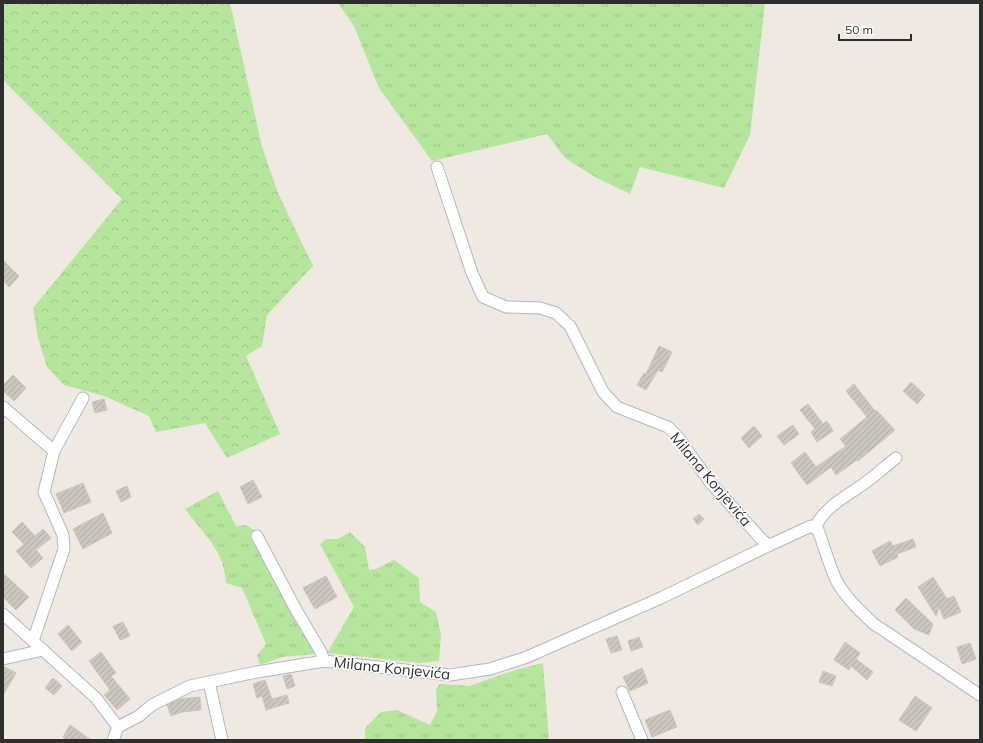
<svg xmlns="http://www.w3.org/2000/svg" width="983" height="743" font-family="Mulish,sans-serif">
<defs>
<pattern id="grass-tufts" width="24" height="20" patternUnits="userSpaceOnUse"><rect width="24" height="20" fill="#b6e59e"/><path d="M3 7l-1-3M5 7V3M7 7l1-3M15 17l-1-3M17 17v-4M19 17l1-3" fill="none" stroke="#9dc588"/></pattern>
<pattern id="forest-crowns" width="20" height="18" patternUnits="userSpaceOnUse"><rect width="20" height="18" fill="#b6e59e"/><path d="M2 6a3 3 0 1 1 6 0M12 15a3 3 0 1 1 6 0" fill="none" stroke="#9dc588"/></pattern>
<pattern id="building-hatch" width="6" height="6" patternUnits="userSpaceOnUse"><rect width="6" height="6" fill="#cbc7bf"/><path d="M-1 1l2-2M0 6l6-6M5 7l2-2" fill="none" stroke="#afaba4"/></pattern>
</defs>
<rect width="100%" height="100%" fill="#efe9e1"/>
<g fill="url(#grass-tufts)">
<path d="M338,3H765L750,135L724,188L640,167L630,194L595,177L565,158L547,134L432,161L379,88L354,26Z"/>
<path d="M218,491L236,526L246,525L254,530L315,654L282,657L260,665L257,655L266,644L242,588L226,583C224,549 203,534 185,509Z"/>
<path d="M350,532L365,547L369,570L376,569L394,560L419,578L420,602L436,612L441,634L439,661L420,663L327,653L354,607L320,544L326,539H338Z"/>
<path d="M543,663L549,740H365V728L381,712L397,710L430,725L437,711L436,689L440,684L469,686L512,671Z"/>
</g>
<path fill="url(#forest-crowns)" d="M3,3H230L262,147L278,193L313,266L267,315L262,346L246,356L280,434L227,458L205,423L156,432L149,416L104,396L64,385L47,367L38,338L33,308L122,199L3,80Z"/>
<g fill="url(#building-hatch)" stroke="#cbc5ba">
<path d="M3,260L19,276L9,287L3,280Z"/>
<path d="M659,346L672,352L662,372L658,370L646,390L637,385L644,373L646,374Z"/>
<path d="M13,375L26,388L14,401L3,391V385Z"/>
<path d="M911,382L925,395L917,404L903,391Z"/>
<path d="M854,384L875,411L876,410L895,430L858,461L857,460L836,475L831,467L807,485L791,463L805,452L816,467L846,446L840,439L867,417L846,391Z"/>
<path d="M104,399L107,410L95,413L92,402Z"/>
<path d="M808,404L823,424L827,421L833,431L817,442L811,432L815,429L800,410Z"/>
<path d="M793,425L799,434L784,445L777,436Z"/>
<path d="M754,426L762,436L749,448L741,438Z"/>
<path d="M253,480L262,497L248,504L240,487Z"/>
<path d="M83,483L91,502L64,513L56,494Z"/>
<path d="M127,486L131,497L121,502L116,491Z"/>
<path d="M103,513L112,533L83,549L73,529Z"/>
<path d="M699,514L704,519L698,525L693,519Z"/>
<path d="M22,522L35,536L43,529L51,538L36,550L43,558L31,568L16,551L24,544L12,532Z"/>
<path d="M913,539L916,547L897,554L898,557L880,566L872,551L890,541L893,546Z"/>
<path d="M3,573L29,597L16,610L3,597Z"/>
<path d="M326,576L337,597L315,609L303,588Z"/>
<path d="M933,577L947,599L954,596L961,612L944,619L939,607L936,616L918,587Z"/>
<path d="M906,598L933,624L929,635L914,629L895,610Z"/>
<path d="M123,622L130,636L120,640L113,626Z"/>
<path d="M68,625L82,642L72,651L58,634Z"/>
<path d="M617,636L622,650L611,653L606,639Z"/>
<path d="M639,637L643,647L631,651L628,641Z"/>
<path d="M845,642L860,653L856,659L873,672L867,680L851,666L849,670L834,660Z"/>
<path d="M970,643L976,659L962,664L957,647Z"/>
<path d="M101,652L116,673L111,676L130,699L117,710L104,695L110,690L89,661Z"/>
<path d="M3,666L16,673L3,695Z"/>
<path d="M642,668L648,683L630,691L623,677Z"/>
<path d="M823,671L836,676L832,686L819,682Z"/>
<path d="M291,674L295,686L287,689L283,676Z"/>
<path d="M53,678L62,686L54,695L45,688Z"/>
<path d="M265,680L272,699L287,695L289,703L266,710L262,696L257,698L253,684Z"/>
<path d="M915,696L932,708L916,731L899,720Z"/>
<path d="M200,697L201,710L182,712L171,716L167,705L180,699Z"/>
<path d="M670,710L677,727L652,737L645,720Z"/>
<path d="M70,725L91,740H67L63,737Z"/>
</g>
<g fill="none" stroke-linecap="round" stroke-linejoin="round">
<defs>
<g id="minor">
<path d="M437,167L472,273L483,297L506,307L540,308L556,313L570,326L603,392L617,407L668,427L677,436L710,482L763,541L770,545L811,526L818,530C824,546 829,564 836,580C845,597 860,611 874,624L980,695"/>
<path d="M3,407L54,451"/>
<path d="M815,528C826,504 850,495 869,480C878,473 887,465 896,458"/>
<path d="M257,536L295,608L321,652L324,661"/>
<path d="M3,614L96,698L118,727"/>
<path d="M33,641L64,549L63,535L44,492L54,451L83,398"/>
<path d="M3,659L43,650"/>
<path d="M209,682L222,740"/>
<path d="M622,692L642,740"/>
<path d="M113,740L118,727L139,716L152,705L190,686L257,672L324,661L450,675L490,669L527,657L663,597L770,545"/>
</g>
</defs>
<use href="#minor" stroke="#b4b7c1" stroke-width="13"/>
<use href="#minor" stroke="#fff" stroke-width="11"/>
</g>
<g text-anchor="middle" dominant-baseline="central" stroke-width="3" stroke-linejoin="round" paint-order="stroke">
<g font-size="15" fill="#2e2e2e" stroke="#fff">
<text transform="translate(711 479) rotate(50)">Milana Konjevića</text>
<text transform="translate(392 668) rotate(6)">Milana Konjevića</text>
</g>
</g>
<rect width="983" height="743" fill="none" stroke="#2e2e2e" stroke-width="8"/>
<path d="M839 34v6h72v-6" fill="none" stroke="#2e2e2e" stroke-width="2"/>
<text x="845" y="34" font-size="12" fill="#2e2e2e" stroke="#ffffff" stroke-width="3" paint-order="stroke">50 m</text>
</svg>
